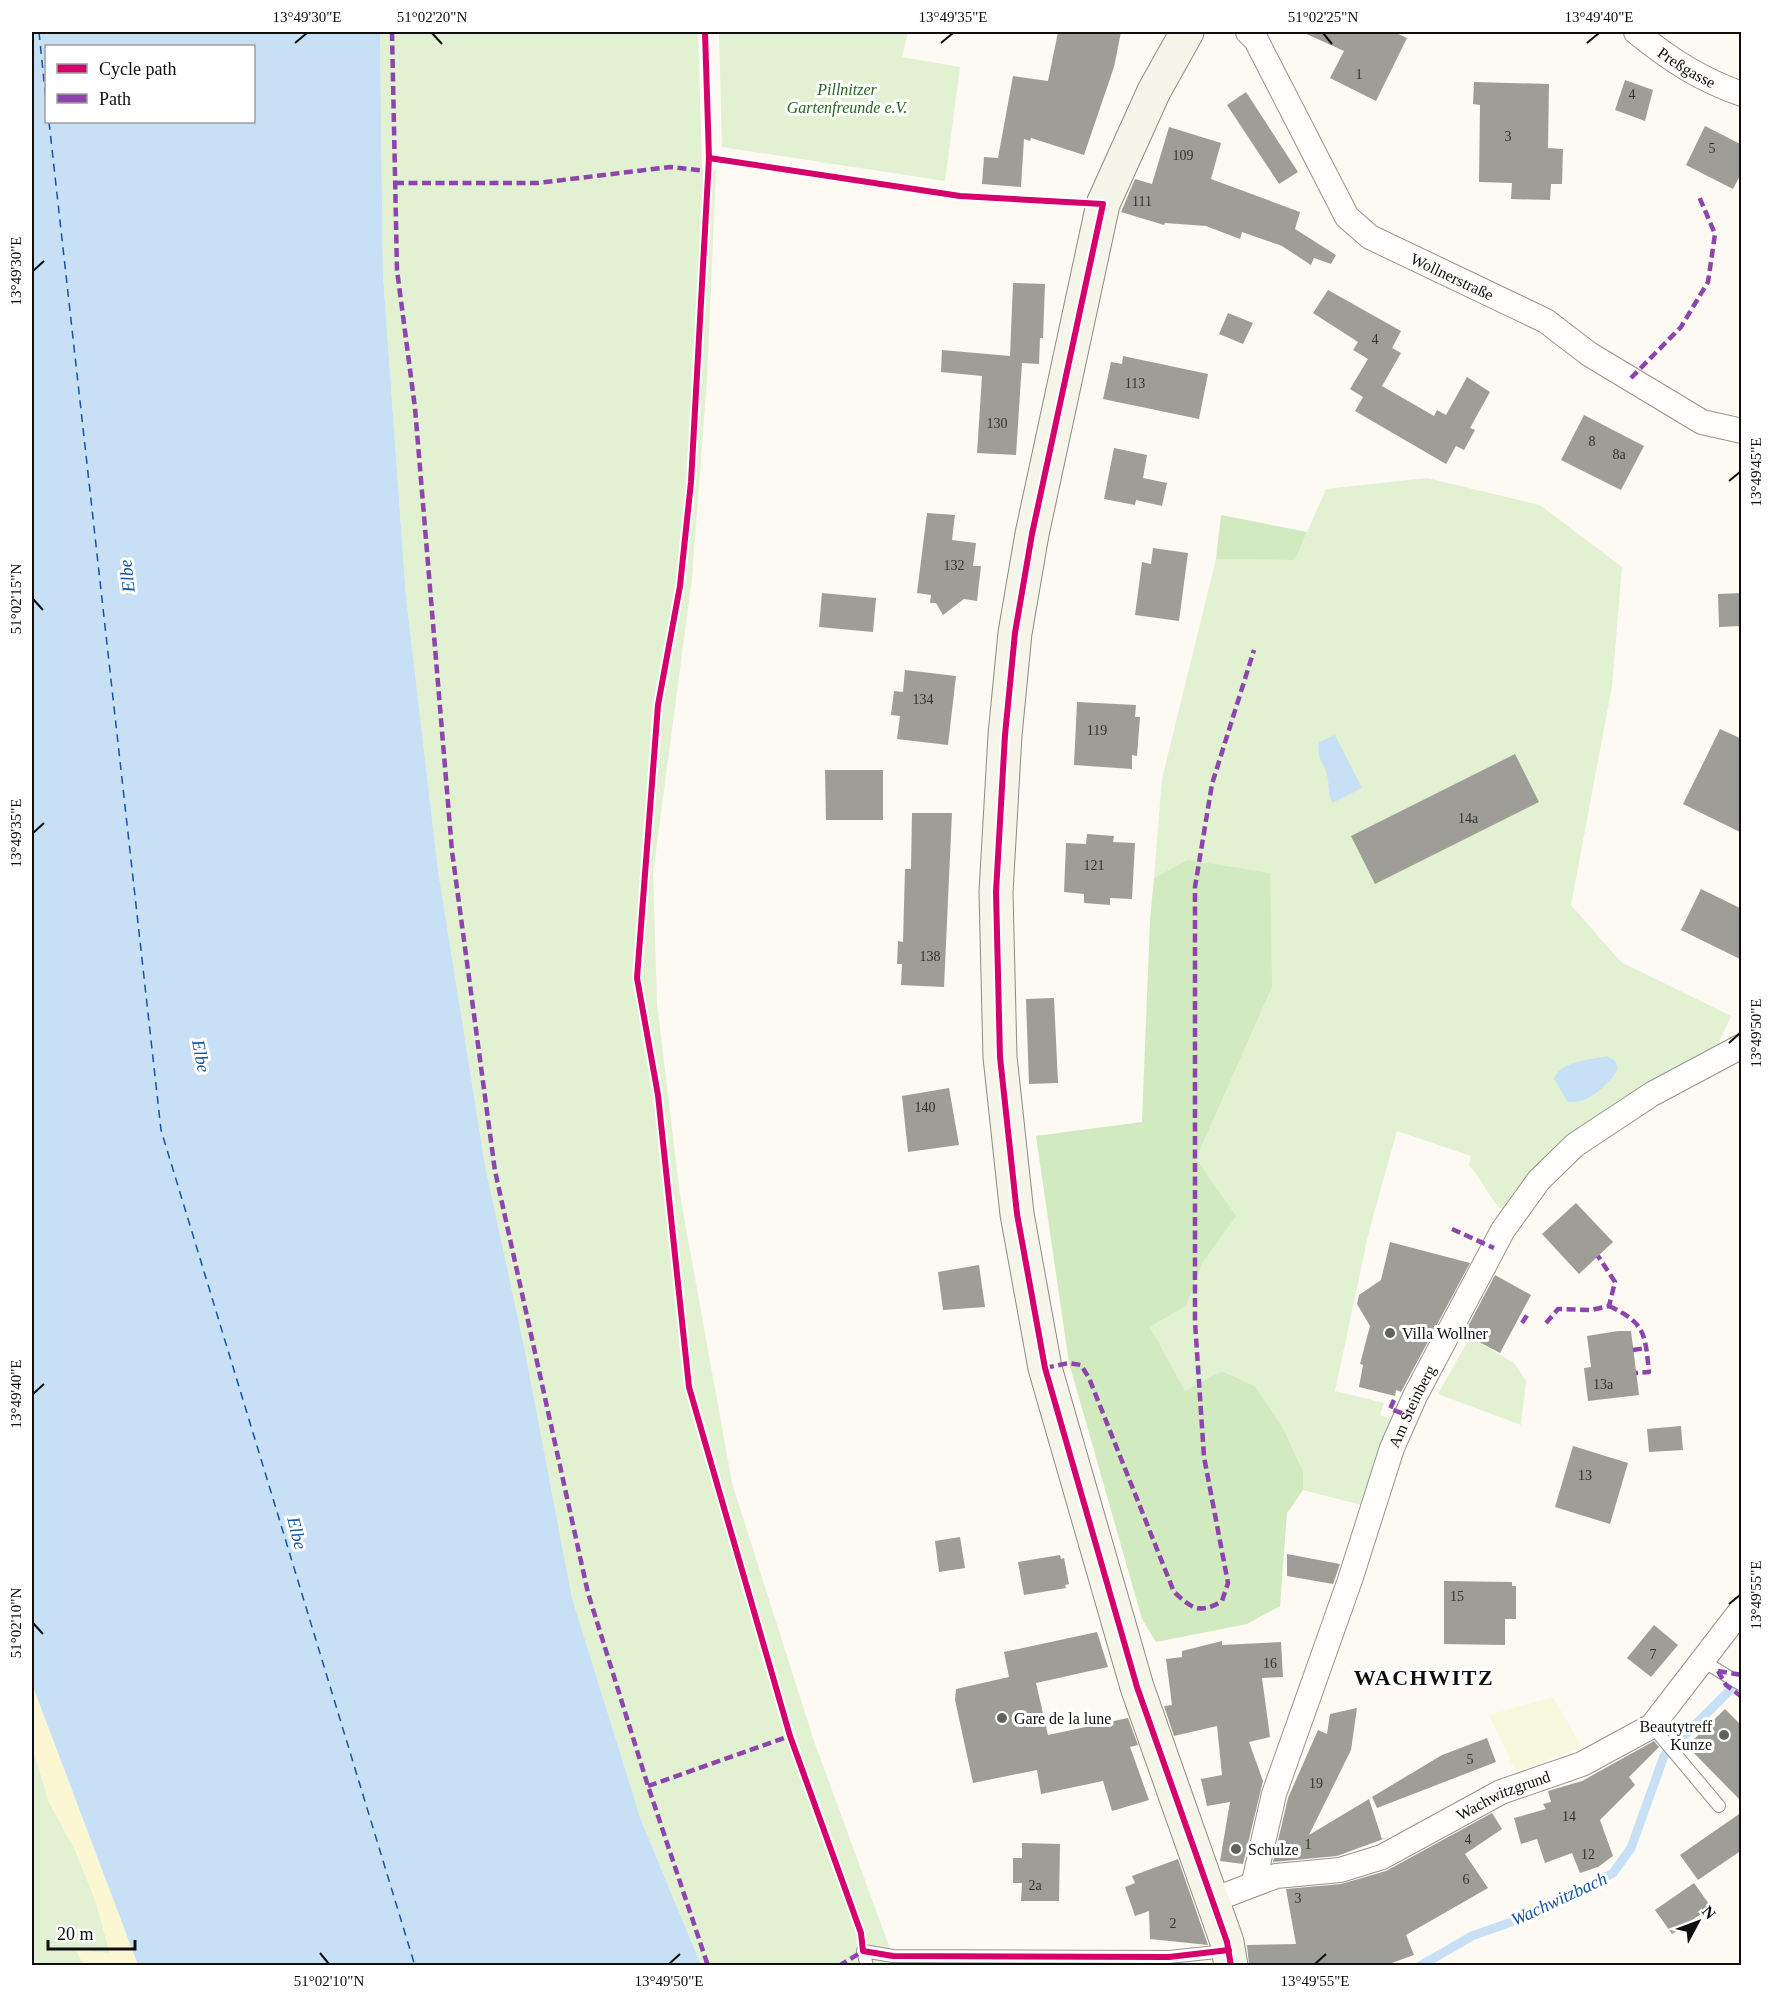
<svg xmlns="http://www.w3.org/2000/svg" width="1773" height="1997" font-family="Georgia,serif">
<rect width="100%" height="100%" fill="#fcfaf2"/>
<path fill="#f8f8de" d="M1553,1697L1582,1747L1516,1772L1489,1715Z"/>
<g fill="#e1f1d2">
<path d="M380,32H698L702,168L716,170L707,379L692,578L653,874L657,1003L680,1195L732,1483L814,1741L896,1965H701L641,1820L572,1598L525,1351L485,1165L438,870L406,596L383,274Z"/>
<path d="M719,32H908L902,57L960,67L945,181L722,147Z"/>
<path d="M1427,478L1540,505L1622,567L1612,686L1571,905L1621,962L1731,1016L1717,1046L1504,1211C1488,1199 1484,1180 1469,1166L1471,1156L1397,1131L1369,1231L1335,1391L1384,1403L1380,1415L1392,1419L1361,1505L1303,1490V1471L1282,1426L1255,1386L1222,1371L1185,1392L1150,1327L1186,1306L1203,1262L1235,1216L1196,1159L1272,987L1187,860L1154,878L1162,779L1216,559L1295,560L1326,489Z"/>
<path d="M1470,1337L1514,1363L1526,1381L1521,1425L1438,1394Z"/>
<path d="M32,1746L49,1802L76,1852L96,1902L110,1954L76,1950L84,1965H32Z"/>
</g>
<g fill="#d1eabf">
<path d="M1221,515L1307,532L1295,560L1216,559Z"/>
<path d="M1187,860L1270,873L1272,987L1196,1159L1236,1216L1203,1262L1186,1306L1150,1327L1185,1391L1222,1371L1255,1386L1282,1426L1303,1471V1490L1287,1513L1280,1606L1247,1624L1156,1642L1142,1619L1069,1363L1036,1136L1142,1122L1150,920L1154,878Z"/>
</g>
<path fill="#fcf7d3" d="M32,1684L138,1965H84L76,1950L110,1953L96,1902L76,1852L49,1802L32,1746Z"/>
<g fill="#c8e0f6" fill-rule="evenodd">
<path d="M32,32H380L383,274L406,596L438,870L485,1165L525,1351L572,1598L641,1820L701,1965H138L32,1684ZM46,46H254V122H46Z"/>
<path d="M1335,735L1362,788L1332,803C1328,793 1329,789 1328,779C1325,763 1316,760 1319,742Z"/>
<path d="M1607,1056L1615,1061L1618,1069C1609,1084 1586,1107 1567,1101L1554,1079C1560,1061 1590,1060 1607,1056Z"/>
</g>
<g fill="none" stroke-linecap="round" stroke-linejoin="round">
<path stroke="#c8e0f6" stroke-width="9" d="M1420,1966L1472,1936L1531,1915L1613,1873L1631,1848L1664,1756L1742,1678"/>
<g stroke="#1453a3" stroke-width="1.5" stroke-dasharray="8 6" stroke-linecap="butt">
<path d="M39,32L46,101"/>
<path d="M49,122L161,1130L415,1966"/>
</g>
</g>
<g fill="#9f9d98">
<path d="M1058,32H1121L1114,67L1084,155L1031,138L1030,141L1024,139L1021,187L982,184L984,157L998,158L1013,76L1048,81Z"/>
<path d="M1302,32H1394L1407,38L1376,101L1330,78L1344,51Z"/>
<path d="M1625,80L1653,90L1645,121L1615,110Z"/>
<path d="M1474,82L1549,84L1548,148L1563,149L1562,184H1551L1550,200L1511,199L1512,183L1479,182L1480,105L1473,104Z"/>
<path d="M1246,92L1298,172L1279,184L1227,105Z"/>
<path d="M1705,126L1742,145V172L1733,189L1686,165Z"/>
<path d="M1169,127L1221,143L1211,179L1300,212L1295,229L1336,255L1331,264L1314,258L1311,265L1282,246L1242,232L1240,239L1206,226L1165,223L1164,225L1121,212L1135,179L1152,184Z"/>
<path d="M1013,283L1045,284L1043,338H1040L1039,364L1022,363L1016,455L977,453L982,376L941,372L942,350L1010,356Z"/>
<path d="M1328,290L1401,331L1392,348L1401,353L1382,386L1434,416L1437,410L1446,415L1467,377L1490,392L1470,428L1475,430L1464,450L1456,446L1446,464L1355,411L1363,397L1350,389L1368,359L1353,350L1358,342L1313,313Z"/>
<path d="M1228,313L1253,323L1243,344L1219,334Z"/>
<path d="M1123,356L1208,374L1199,419L1103,399L1111,362L1122,364Z"/>
<path d="M1584,415L1644,446L1621,490L1561,460Z"/>
<path d="M1114,448L1147,455L1143,478L1167,483L1162,506L1136,500L1135,505L1104,499Z"/>
<path d="M927,513L955,515L952,540L976,543L973,566H981L977,601L964,599L943,615L936,603H930L931,595L917,593Z"/>
<path d="M1153,548L1188,553L1179,621L1135,615L1142,562L1151,564Z"/>
<path d="M822,593L876,598L873,632L819,627Z"/>
<path d="M1742,593V626L1719,627L1718,594Z"/>
<path d="M905,670L956,676L948,745L897,739L900,716L891,715L894,691L903,692Z"/>
<path d="M1077,702L1136,705L1135,717H1140L1137,756L1132,755V769L1074,765Z"/>
<path d="M1720,729L1742,739V833L1683,804Z"/>
<path d="M1515,754L1539,802L1375,884L1351,836Z"/>
<path d="M825,770H883V820H826Z"/>
<path d="M912,813H952L944,987L901,985L902,964H897L898,941L903,942L905,869H911Z"/>
<path d="M1087,834L1114,836L1113,842L1135,843L1132,899L1110,898V905L1084,903V894L1064,892L1066,843L1086,844Z"/>
<path d="M1701,889L1742,909V960L1681,930Z"/>
<path d="M1054,998L1058,1083L1029,1084L1026,999Z"/>
<path d="M949,1088L959,1145L908,1152L902,1096Z"/>
<path d="M1576,1203L1613,1242L1579,1274L1542,1234Z"/>
<path d="M1390,1242L1470,1263L1401,1392L1396,1390L1395,1396L1359,1387L1363,1365L1360,1364L1370,1326L1357,1304L1359,1295L1381,1280Z"/>
<path d="M979,1265L985,1307L943,1310L938,1272Z"/>
<path d="M1495,1275L1531,1295L1500,1353L1464,1334Z"/>
<path d="M1618,1331H1631L1639,1395L1588,1401L1584,1368L1591,1367L1587,1336Z"/>
<path d="M1681,1426L1683,1450L1649,1452L1647,1429Z"/>
<path d="M1573,1446L1628,1463L1610,1524L1555,1507Z"/>
<path d="M960,1537L965,1568L939,1572L935,1541Z"/>
<path d="M1287,1554L1340,1564L1333,1584L1287,1576Z"/>
<path d="M1060,1555L1061,1559L1064,1558L1069,1584L1065,1585L1066,1588L1024,1595L1018,1562Z"/>
<path d="M1444,1581L1512,1582V1586H1516V1619H1505V1645L1444,1644Z"/>
<path d="M1654,1625L1678,1645L1651,1677L1627,1658Z"/>
<path d="M1097,1632L1108,1667L1036,1683L1048,1735L1128,1718L1138,1745L1130,1747L1149,1800L1112,1811L1103,1781L1041,1794L1037,1770L973,1783L955,1700L956,1689L1009,1677L1004,1652Z"/>
<path d="M1222,1641V1645L1281,1642L1283,1677L1262,1678L1270,1737L1249,1742L1263,1781L1243,1864L1220,1861L1230,1802L1207,1806L1201,1779L1222,1775L1217,1726L1174,1736L1164,1706L1172,1705L1166,1659L1182,1657V1651Z"/>
<path d="M1357,1708L1351,1750L1309,1835L1369,1799L1382,1839L1389,1837L1337,1856L1273,1862L1288,1798L1318,1730L1327,1734L1330,1714Z"/>
<path d="M1725,1709L1742,1726V1802L1687,1746Z"/>
<path d="M1487,1738L1496,1762L1377,1808L1372,1797L1442,1755Z"/>
<path d="M1654,1741L1659,1747L1629,1777L1635,1785L1600,1820L1613,1856L1598,1867L1580,1873L1572,1853L1545,1863L1537,1839L1521,1844L1514,1818L1546,1809L1543,1804L1551,1802L1548,1791L1582,1781Z"/>
<path d="M1742,1812V1850L1698,1880L1680,1855Z"/>
<path d="M1492,1813L1502,1829L1465,1854L1488,1888L1406,1935L1414,1955L1386,1965H1249L1247,1945L1296,1944L1286,1889L1341,1884L1386,1871Z"/>
<path d="M1022,1843L1060,1844L1059,1901H1021L1022,1883H1013V1858H1022Z"/>
<path d="M1178,1859L1208,1945L1150,1939L1149,1911L1135,1916L1125,1887L1135,1883L1132,1876Z"/>
<path d="M1694,1883L1711,1907L1672,1934L1655,1910Z"/>
</g>
<g fill="none" stroke-linecap="round" stroke-linejoin="round">
<defs>
<g id="lane">
<path d="M1703,1661L1742,1685"/>
<path d="M1652,1726L1719,1806"/>
<path d="M867,1966L863,1951L893,1956L1169,1957L1226,1951"/>
</g>
<g id="street">
<path id="s1" d="M1248,32L1256,40L1347,217L1370,237L1546,321L1589,354L1702,422L1742,431"/>
<path id="s2" d="M1636,32C1669,59 1701,80 1742,94"/>
<path id="s3" d="M1254,1882L1274,1794L1350,1580L1392,1448L1415,1396L1503,1230L1539,1180L1575,1145L1652,1094L1742,1046"/>
<path id="s4" d="M1213,1900L1276,1876L1340,1870L1382,1857L1501,1792L1582,1764L1652,1726L1742,1609"/>
</g>
<path id="secondary" d="M1187,32L1154,91L1103,204L1032,534L1015,633L1005,735L996,892L1000,1057L1017,1214L1045,1368L1137,1687L1227,1942L1231,1966"/>
</defs>
<use href="#lane" stroke="#959491" stroke-width="14"/>
<use href="#street" stroke="#959491" stroke-width="26"/>
<use href="#secondary" stroke="#8c8b87" stroke-width="35"/>
<use href="#lane" stroke="#fffefd" stroke-width="12"/>
<use href="#street" stroke="#fffefd" stroke-width="24"/>
<use href="#secondary" stroke="#f5f5ea" stroke-width="33"/>
<g stroke="#8e44ad" stroke-width="4.5" stroke-dasharray="9 4.5" stroke-linecap="butt">
<path d="M392,32L397,270L415,408L452,851L495,1171L588,1593L648,1786L708,1966"/>
<path d="M395,183H538L670,167L708,171"/>
<path d="M1631,378L1681,327L1708,282L1715,234L1698,194"/>
<path d="M1452,1229L1494,1248"/>
<path d="M1609,1306C1646,1323 1645,1335 1649,1372L1636,1373"/>
<path d="M1522,1323L1528,1314"/>
<path d="M1546,1323L1558,1309L1591,1310L1609,1306L1615,1282L1598,1256"/>
<path d="M1633,1350L1646,1348"/>
<path d="M1045,1368L1069,1363L1081,1365L1089,1378L1174,1592C1192,1608 1199,1615 1222,1601L1228,1583L1204,1457L1195,1322V887L1212,784L1254,650"/>
<path d="M1394,1400L1390,1409L1407,1415"/>
<path d="M1718,1671L1726,1685L1742,1697"/>
<path d="M1718,1671L1742,1675"/>
<path d="M648,1786L790,1736"/>
<path d="M839,1966L863,1951L862,1946"/>
</g>
<defs>
<g id="cycleway">
<path d="M705,32L709,158L691,482L680,586L658,705L637,978L658,1095L689,1387L790,1736L861,1933L863,1951L893,1956L1169,1957L1229,1950"/>
<path d="M709,158L960,196L1103,204L1032,534L1015,633L1005,735L996,892L1000,1057L1017,1214L1045,1368L1137,1687L1227,1942L1231,1966"/>
</g>
</defs>
<use href="#cycleway" stroke="#fff" stroke-width="10"/>
<use href="#cycleway" stroke="#d6006c" stroke-width="6"/>
</g>
<path fill="none" stroke="#0e0e0e" stroke-width="2" d="M432,33L442,44M1323,33L1332,44M295,43L307,33M941,43L953,33M1587,43L1599,33M33,271L44,261M1729,481L1740,472M33,599L43,610M33,833L44,823M1729,1043L1740,1033M33,1394L44,1384M1729,1604L1740,1595M33,1623L43,1634M320,1953L329,1964M669,1964L680,1954M1315,1964L1326,1954"/>
<g fill="#61615e" stroke="#fff" stroke-width="2">
<circle cx="1390" cy="1333" r="6"/>
<circle cx="1002" cy="1718" r="6"/>
<circle cx="1724" cy="1735" r="6"/>
<circle cx="1236" cy="1849" r="6"/>
</g>
<g text-anchor="middle" dominant-baseline="central" stroke-width="6" stroke-linejoin="round" paint-order="stroke">
<g font-size="14" fill="#323230">
<text x="1359" y="74">1</text>
<text x="1632" y="94">4</text>
<text x="1508" y="136">3</text>
<text x="1712" y="148">5</text>
<text x="1183" y="155">109</text>
<text x="1142" y="201">111</text>
<text x="1375" y="339">4</text>
<text x="1135" y="383">113</text>
<text x="997" y="423">130</text>
<text x="1592" y="441">8</text>
<text x="1619" y="454">8a</text>
<text x="954" y="565">132</text>
<text x="923" y="699">134</text>
<text x="1097" y="730">119</text>
<text x="1468" y="818">14a</text>
<text x="1094" y="865">121</text>
<text x="930" y="956">138</text>
<text x="925" y="1107">140</text>
<text x="1603" y="1384">13a</text>
<text x="1585" y="1475">13</text>
<text x="1457" y="1596">15</text>
<text x="1653" y="1654">7</text>
<text x="1270" y="1663">16</text>
<text x="1470" y="1759">5</text>
<text x="1316" y="1783">19</text>
<text x="1569" y="1816">14</text>
<text x="1468" y="1839">4</text>
<text x="1308" y="1844">1</text>
<text x="1588" y="1854">12</text>
<text x="1466" y="1879">6</text>
<text x="1035" y="1885">2a</text>
<text x="1298" y="1898">3</text>
<text x="1173" y="1923">2</text>
</g>
<g font-size="16" fill="#0e0e0e" stroke="#fff">
<text stroke="none"><textPath href="#s2" startOffset="62">Preßgasse</textPath></text>
<text stroke="none"><textPath href="#s1" startOffset="332">Wollnerstraße</textPath></text>
<text stroke="none"><textPath href="#s3" startOffset="502">Am Steinberg</textPath></text>
<text stroke="none"><textPath href="#s4" startOffset="312">Wachwitzgrund</textPath></text>
</g>
<g font-size="16" font-style="italic" fill="#23671c" stroke="#fff">
<text x="847" y="89">Pillnitzer<tspan x="847" dy="18">Gartenfreunde e.V.</tspan></text>
</g>
<g font-size="16" fill="#0e0e0e" stroke="#fff" text-anchor="start">
<text x="1402" y="1333">Villa Wollner</text>
<text x="1014" y="1718">Gare de la lune</text>
<text x="1712" y="1726" text-anchor="end">Beautytreff<tspan x="1712" dy="18">Kunze</tspan></text>
<text x="1248" y="1849">Schulze</text>
</g>
<g font-size="18" font-style="italic" fill="#1453a3" stroke="#fff">
<text transform="translate(127 576) rotate(-96)">Elbe</text>
<text transform="translate(201 1056) rotate(79)">Elbe</text>
<text transform="translate(297 1533) rotate(76)">Elbe</text>
<text transform="translate(1559 1899) rotate(-25)">Wachwitzbach</text>
</g>
<g font-size="22" font-weight="bold" letter-spacing="1.5" fill="#0e0e0e" stroke="#fff">
<text x="1424" y="1677">WACHWITZ</text>
</g>
</g>
<rect width="1773" height="1997" fill="none" stroke="#ffffff" stroke-width="66"/>
<rect x="45" y="45" width="210" height="78" fill="#ffffff" stroke="#9f9f9f" stroke-width="1.5"/>
<rect x="57" y="64" width="30" height="9" fill="#d6006c" stroke="#9f9f9f" stroke-width="1.5"/>
<text x="99" y="75" font-size="18" fill="#0e0e0e">Cycle path</text>
<rect x="57" y="94" width="30" height="9" fill="#8e44ad" stroke="#9f9f9f" stroke-width="1.5"/>
<text x="99" y="105" font-size="18" fill="#0e0e0e">Path</text>
<g transform="translate(1698 1922) rotate(49)" stroke="#ffffff" stroke-width="4.5" paint-order="stroke">
<path d="M0-4.5L10 22L0 15L-10 22Z" fill="#0e0e0e"/>
<text y="-9" font-size="16" font-weight="bold" text-anchor="middle" fill="#0e0e0e">N</text>
</g>
<path d="M48 1940v9h87v-9" fill="none" stroke="#0e0e0e" stroke-width="3"/>
<text x="57" y="1940" font-size="18" fill="#0e0e0e" stroke="#ffffff" stroke-width="4.5" paint-order="stroke">20 m</text>
<rect x="33" y="33" width="1707" height="1931" fill="none" stroke="#0e0e0e" stroke-width="2"/>
<g font-size="15" text-anchor="middle" fill="#0e0e0e">
<text x="307" y="22">13°49'30"E</text>
<text x="432" y="22">51°02'20"N</text>
<text x="953" y="22">13°49'35"E</text>
<text x="1323" y="22">51°02'25"N</text>
<text x="1599" y="22">13°49'40"E</text>
<text transform="translate(16 271) rotate(-90)" y="5">13°49'30"E</text>
<text transform="translate(1756 472) rotate(-90)" y="5">13°49'45"E</text>
<text transform="translate(16 599) rotate(-90)" y="5">51°02'15"N</text>
<text transform="translate(16 833) rotate(-90)" y="5">13°49'35"E</text>
<text transform="translate(1756 1033) rotate(-90)" y="5">13°49'50"E</text>
<text transform="translate(16 1394) rotate(-90)" y="5">13°49'40"E</text>
<text transform="translate(1756 1595) rotate(-90)" y="5">13°49'55"E</text>
<text transform="translate(16 1623) rotate(-90)" y="5">51°02'10"N</text>
<text x="329" y="1986">51°02'10"N</text>
<text x="669" y="1986">13°49'50"E</text>
<text x="1315" y="1986">13°49'55"E</text>
</g>
</svg>
